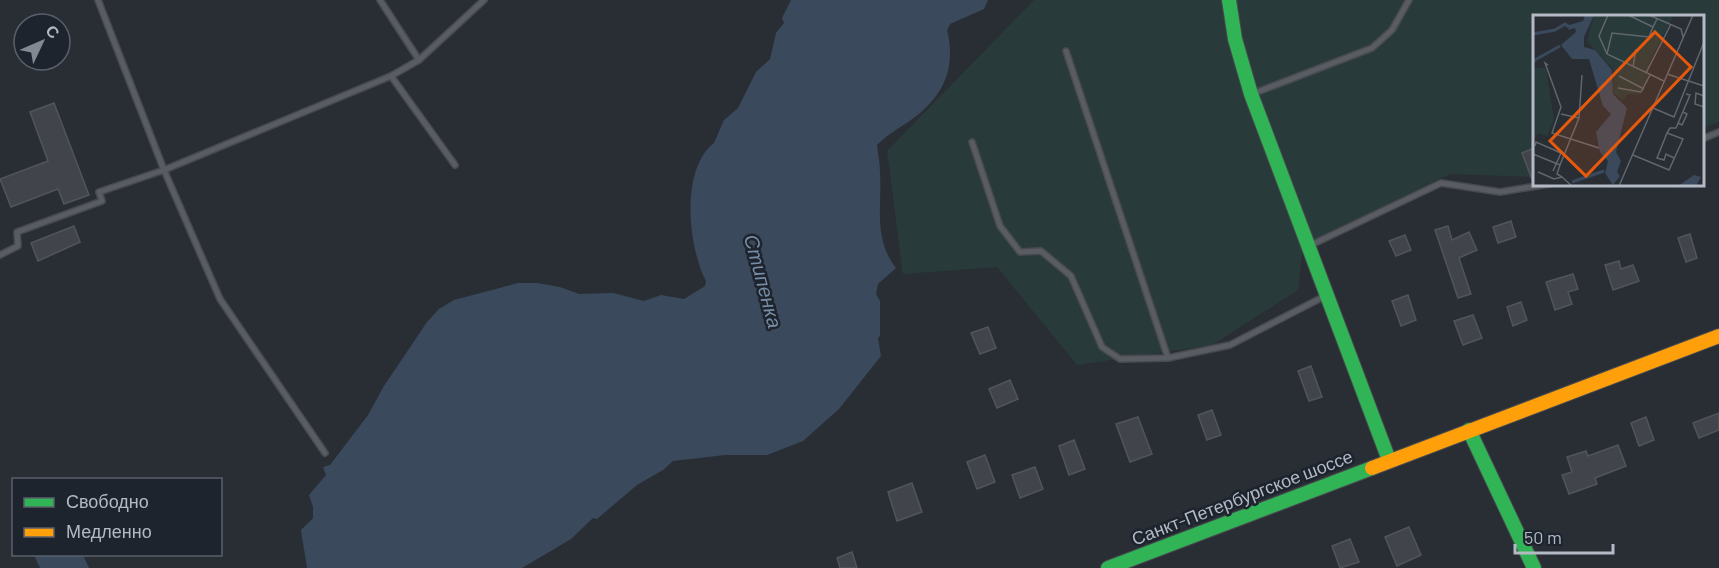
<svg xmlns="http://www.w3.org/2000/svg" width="1719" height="568" font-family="Barlow,sans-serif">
<rect width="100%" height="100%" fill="#292e34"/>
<path fill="#293a3a" d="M1034,0H1719V122L1703,128L1702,16H1534V177L1450,174L1303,246L1298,290L1212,345L1077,365L997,267L903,274L887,151Z"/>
<g fill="#3a495c">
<path d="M791,0H988L984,9L950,24L947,30C956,66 945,94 915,117C902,127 889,133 877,145C878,154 880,164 880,173C882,206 873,239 896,268L878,284L876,294L880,301V336L878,338L881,356L839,409L803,441L767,455H725L673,461L663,470L637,485L597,519L593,518L571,539L522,568H307L301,530L313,518V507L309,495L326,475L323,467L330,465L368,415L384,386L427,322L439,309L454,300L518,283H537L560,287L579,294L613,293L644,301L661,295L684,299L705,286L706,281C688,247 680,169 714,143L724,120L738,108L756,72L770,59L776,33L784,23L782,18Z"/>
<path d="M34,555H83L89,568H40Z"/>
</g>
<g fill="#41454b" stroke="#51555b" stroke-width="1.5">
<path d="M54,103L89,195L64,204L58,189L11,207L0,179L48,161L30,112Z"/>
<path d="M1534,148V181L1533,182L1522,153Z"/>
<path d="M1511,221L1516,237L1498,243L1493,227Z"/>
<path d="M74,226L80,242L38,261L31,243Z"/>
<path d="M1448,226L1452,240L1469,232L1477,250L1459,258L1471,294L1458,298L1435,230Z"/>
<path d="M1690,234L1697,258L1686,262L1678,238Z"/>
<path d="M1405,235L1411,250L1396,256L1389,241Z"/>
<path d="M1619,261L1621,269L1633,265L1639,281L1613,290L1605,265Z"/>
<path d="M1573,274L1578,289L1568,292L1572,304L1555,310L1546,282Z"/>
<path d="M1408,295L1416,320L1401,326L1392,301Z"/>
<path d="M1521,302L1527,320L1513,326L1507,307Z"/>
<path d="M1473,315L1482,338L1463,345L1454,321Z"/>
<path d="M988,327L996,348L980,354L971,333Z"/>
<path d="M1311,366L1322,397L1309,401L1298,371Z"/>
<path d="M1010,380L1018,399L997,408L989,389Z"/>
<path d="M1212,410L1221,435L1207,440L1198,415Z"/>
<path d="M1719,413V430L1699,438L1693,423Z"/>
<path d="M1138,417L1152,454L1130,462L1116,424Z"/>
<path d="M1646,417L1654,440L1639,446L1631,423Z"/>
<path d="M1074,440L1085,469L1069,475L1059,446Z"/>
<path d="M1618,445L1626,466L1595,478L1597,484L1569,494L1562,475L1572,472L1567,457L1586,451L1588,456Z"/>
<path d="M985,455L995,482L977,489L967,462Z"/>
<path d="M1035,467L1043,489L1020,498L1012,475Z"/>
<path d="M912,483L922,512L897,521L888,492Z"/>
<path d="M1409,527L1421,555L1397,566L1385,537Z"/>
<path d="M1350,539L1359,562L1340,568L1332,546Z"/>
<path d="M852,552L857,568H840L837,558Z"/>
</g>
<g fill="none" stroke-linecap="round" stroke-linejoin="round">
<defs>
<g id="lane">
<path d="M98,0L164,170L220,299L325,453"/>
<path d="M380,0L419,60"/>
<path d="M1066,51L1168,358"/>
<path d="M391,76L455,165"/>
<path d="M1252,94L1372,48L1392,30L1409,0"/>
<path d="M1702,139L1719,132"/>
<path d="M972,142L1000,226L1020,252L1041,251L1071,276L1102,347L1120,359L1168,358L1230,345L1325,296"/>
<path d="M1311,245L1441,183L1500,192L1549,184"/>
<path d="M0,255L18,246L17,232L102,201L99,192L164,170L391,76L419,60L484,0"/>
</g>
<g id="fast">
<path d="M1229,0L1235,39L1251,94L1389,460"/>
<path d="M1469,430L1534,568"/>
<path d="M1108,568L1372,468"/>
</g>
<path id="slow" d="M1372,468L1719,336"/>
</defs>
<use href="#lane" stroke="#474a4f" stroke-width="8"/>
<use href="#fast" stroke="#474a4f" stroke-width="16"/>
<use href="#slow" stroke="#474a4f" stroke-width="16"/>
<use href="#lane" stroke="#595c62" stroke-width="5"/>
<use href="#fast" stroke="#30b455" stroke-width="14"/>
<use href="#slow" stroke="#ff9f0a" stroke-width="14"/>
</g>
<g text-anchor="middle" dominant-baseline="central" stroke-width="5" stroke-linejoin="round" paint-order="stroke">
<g font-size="18" fill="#b3bac5" stroke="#1d242e">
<text transform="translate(1242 497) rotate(-21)">Санкт-Петербургское шоссе</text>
</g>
<g font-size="20" font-style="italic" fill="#778ca5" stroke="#1d242e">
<text transform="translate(764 281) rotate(75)">Стипенка</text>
</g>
</g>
<g transform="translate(1533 15)">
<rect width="171" height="171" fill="#292e34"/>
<path d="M61,0H141L117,45L113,70L106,80L95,79L90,85L81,79L80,54L54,26ZM0,53H13L21,105L14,121L6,118L0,125Z" fill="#293a3a"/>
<path d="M52,0H61L51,22V32L62,35L79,55L80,79L94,93L83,137L88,146L84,157L87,161L80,170L72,158L75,146L67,137L63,117L78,99L70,91L56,44H39L28,30L43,17L42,13L35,15L36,10L50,6ZM161,160L168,162L163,171H145Z" fill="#3a495c"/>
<path fill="none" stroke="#3a495c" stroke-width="3" d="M0,19L22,15L32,9L36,12M0,46L27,31M39,167L71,156"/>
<path fill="none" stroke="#60666e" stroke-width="1.5" d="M75,0L66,21L74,39L131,66M95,0L120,12L124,4M116,0L148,14L150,22M74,39L79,18L116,22L120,12M15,50L12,48L28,92L19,118L66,133M100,52L103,34M113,58L138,9M134,59L171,71M86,61L111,74M85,73L108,77L117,60M171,81L163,78L162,89L171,92M120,93L141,102L171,27M28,99L46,103M145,108L149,110L154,99L150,97M134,118L137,113H143L157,80L153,79M2,131L3,127L28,138L20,156M0,139L27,150L24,159L29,162M100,140L136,155L150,124L134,118L124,143L131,145L133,139L141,143M27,150L46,103L49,60M5,157L21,164L29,162L39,171M86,171L160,0"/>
<path fill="#e8590c" fill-opacity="0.15" stroke="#e8590c" stroke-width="3" d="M122,17L158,52L53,161L17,126Z"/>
<rect width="171" height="171" fill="none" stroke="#b3bac5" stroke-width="3"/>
</g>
<rect x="12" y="478" width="210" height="78" fill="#1d242e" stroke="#59606a" stroke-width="1.5"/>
<rect x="24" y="498" width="30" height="9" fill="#30b455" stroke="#59606a" stroke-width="1.5"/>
<text x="66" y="508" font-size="18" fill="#b3bac5">Свободно</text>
<rect x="24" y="528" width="30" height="9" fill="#ff9f0a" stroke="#59606a" stroke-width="1.5"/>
<text x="66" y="538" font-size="18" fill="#b3bac5">Медленно</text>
<g transform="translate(42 42) rotate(46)"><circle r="28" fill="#1d242e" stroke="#59606a" stroke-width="1.5"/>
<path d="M0-4.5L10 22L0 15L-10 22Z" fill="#838992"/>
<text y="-9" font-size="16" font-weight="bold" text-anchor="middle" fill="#b3bac5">С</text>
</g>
<path d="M1515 544v9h98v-9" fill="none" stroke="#b3bac5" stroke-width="3"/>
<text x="1524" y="544" font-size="18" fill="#b3bac5" stroke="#1d242e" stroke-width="4.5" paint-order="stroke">50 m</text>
</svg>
